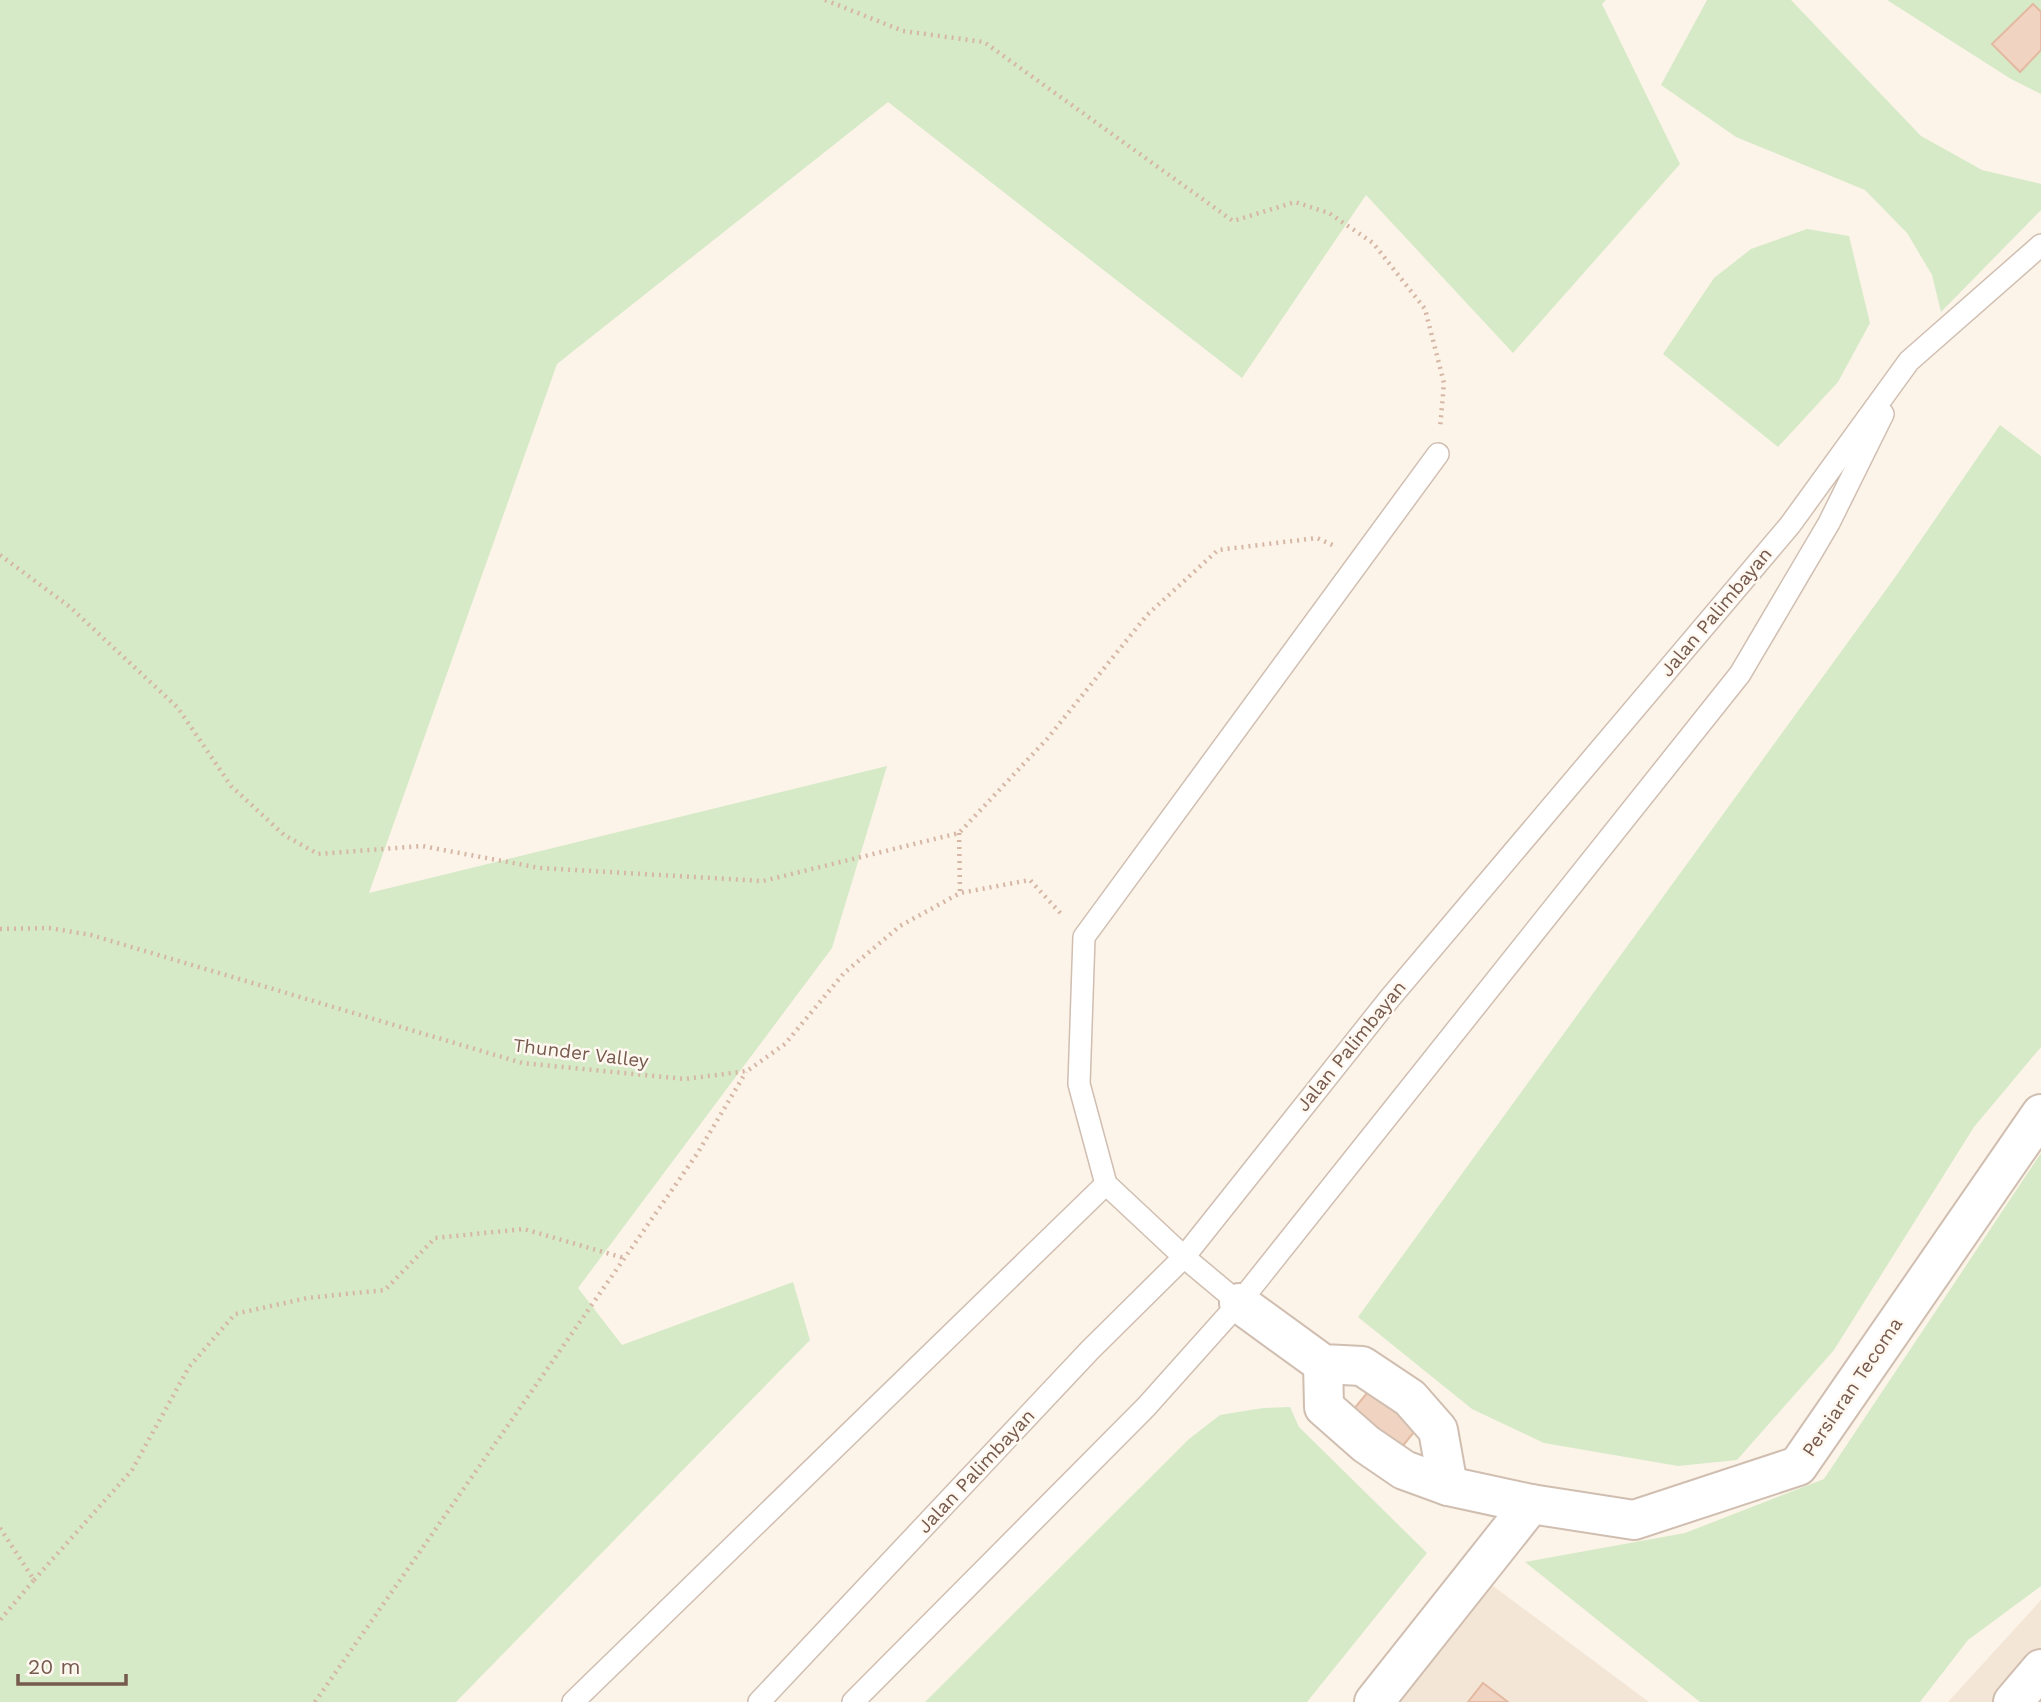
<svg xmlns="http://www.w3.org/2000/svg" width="2041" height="1702" font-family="'Work Sans',sans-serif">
<rect width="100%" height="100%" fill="#fcf4e9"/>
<g fill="#f4e6d7">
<path d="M1493,1586L1649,1702H1391Z"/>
<path d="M2041,1600V1702H1948Z"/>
</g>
<g fill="#d6eac7">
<path d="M0,0H1606L1602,4L1680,164L1513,353L1366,195L1242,378L888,102L557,364L369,893L887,766L832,948L578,1288L622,1345L793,1282L810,1340L456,1702H0Z"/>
<path d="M1707,0H1791L1921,136L1982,170L2041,184V210L1941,312L1932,275L1907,233L1865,190L1736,137L1661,85Z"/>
<path d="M1887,0H2041V94L2011,79Z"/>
<path d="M1807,229L1849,236L1870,323L1838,382L1778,447L1663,354L1714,278L1751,249Z"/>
<path d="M2000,425L2041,456V1047L1974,1127L1834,1350L1737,1460L1678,1466L1544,1443L1472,1409L1358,1317L1896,576Z"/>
<path d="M2041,1153V1586L1968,1640L1920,1702H1700L1525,1562L1685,1533L1824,1479Z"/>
<path d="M1290,1407L1299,1427L1427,1553L1307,1702H925L1189,1439L1220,1415L1263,1408Z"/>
</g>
<g fill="#f1d3c1" stroke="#e3b9a2" stroke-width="2">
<path d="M2033,4L2041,12V50L2020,72L1992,44Z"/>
<path d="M1372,1387L1419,1426L1401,1448L1353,1410Z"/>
<path d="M1483,1683L1508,1702H1468Z"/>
</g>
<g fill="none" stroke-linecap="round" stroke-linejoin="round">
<defs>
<g id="lane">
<path d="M1239,1303L1184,1257L1106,1184L1079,1084L1084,937L1438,454"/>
<path d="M573,1702L1106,1184"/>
<path d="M759,1702L1090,1350L1184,1257L1390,998L1790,525L1909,361L2041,245"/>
<path d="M853,1702L1146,1407L1239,1303L1740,674L1829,523L1883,414"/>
</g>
<g id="street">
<path d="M1239,1303L1323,1364L1362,1366L1410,1398L1438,1430L1448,1486"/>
<path d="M1323,1364L1324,1407L1366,1444L1404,1470L1448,1486L1531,1504L1634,1520L1798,1466L2041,1114"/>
<path d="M1374,1702L1531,1504"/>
<path d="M2013,1702L2041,1669"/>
</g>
</defs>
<use href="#lane" stroke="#d0beb1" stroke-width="24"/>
<use href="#street" stroke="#d0beb1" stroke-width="42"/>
<g stroke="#d6b6a4" stroke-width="4.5" stroke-dasharray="2 5" stroke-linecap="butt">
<path d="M825,0L903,31L984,42L1233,221L1295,202L1329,213L1373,243L1425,309L1444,383L1440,428"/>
<path d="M0,555L70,607L178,708L231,786L284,835L318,854L422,846L540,868L763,881L959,833L1047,739L1147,615L1218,550L1317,538L1337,547"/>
<path d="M959,833L960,893"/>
<path d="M0,929L49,928L91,935L522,1063L685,1079L747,1071L785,1044L844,973L900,926L960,893L1030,880L1063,916"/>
<path d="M0,1528L34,1580L0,1620"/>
<path d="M34,1580L132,1470L189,1367L235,1314L307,1298L385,1290L435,1238L524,1229L624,1258"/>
<path d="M315,1702L697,1154L746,1072"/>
</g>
<use href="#lane" stroke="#fff" stroke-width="21"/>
<use href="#street" stroke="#fff" stroke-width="38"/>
</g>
<g text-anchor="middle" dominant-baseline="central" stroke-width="5" stroke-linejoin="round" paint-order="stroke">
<g font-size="19" fill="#765a4d" stroke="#fef8f0">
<text transform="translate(1716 612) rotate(-50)">Jalan Palimbayan</text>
<text transform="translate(1351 1046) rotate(-51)">Jalan Palimbayan</text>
<text transform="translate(581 1053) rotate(7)">Thunder Valley</text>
<text transform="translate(1852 1387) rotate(-56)">Persiaran Tecoma</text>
<text transform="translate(976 1471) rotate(-47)">Jalan Palimbayan</text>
</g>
</g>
<path d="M18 1674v10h108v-10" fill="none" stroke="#765a4d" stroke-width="3.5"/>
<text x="28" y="1674" font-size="21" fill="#765a4d" stroke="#fef8f0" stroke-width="5" paint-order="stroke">20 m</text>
</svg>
